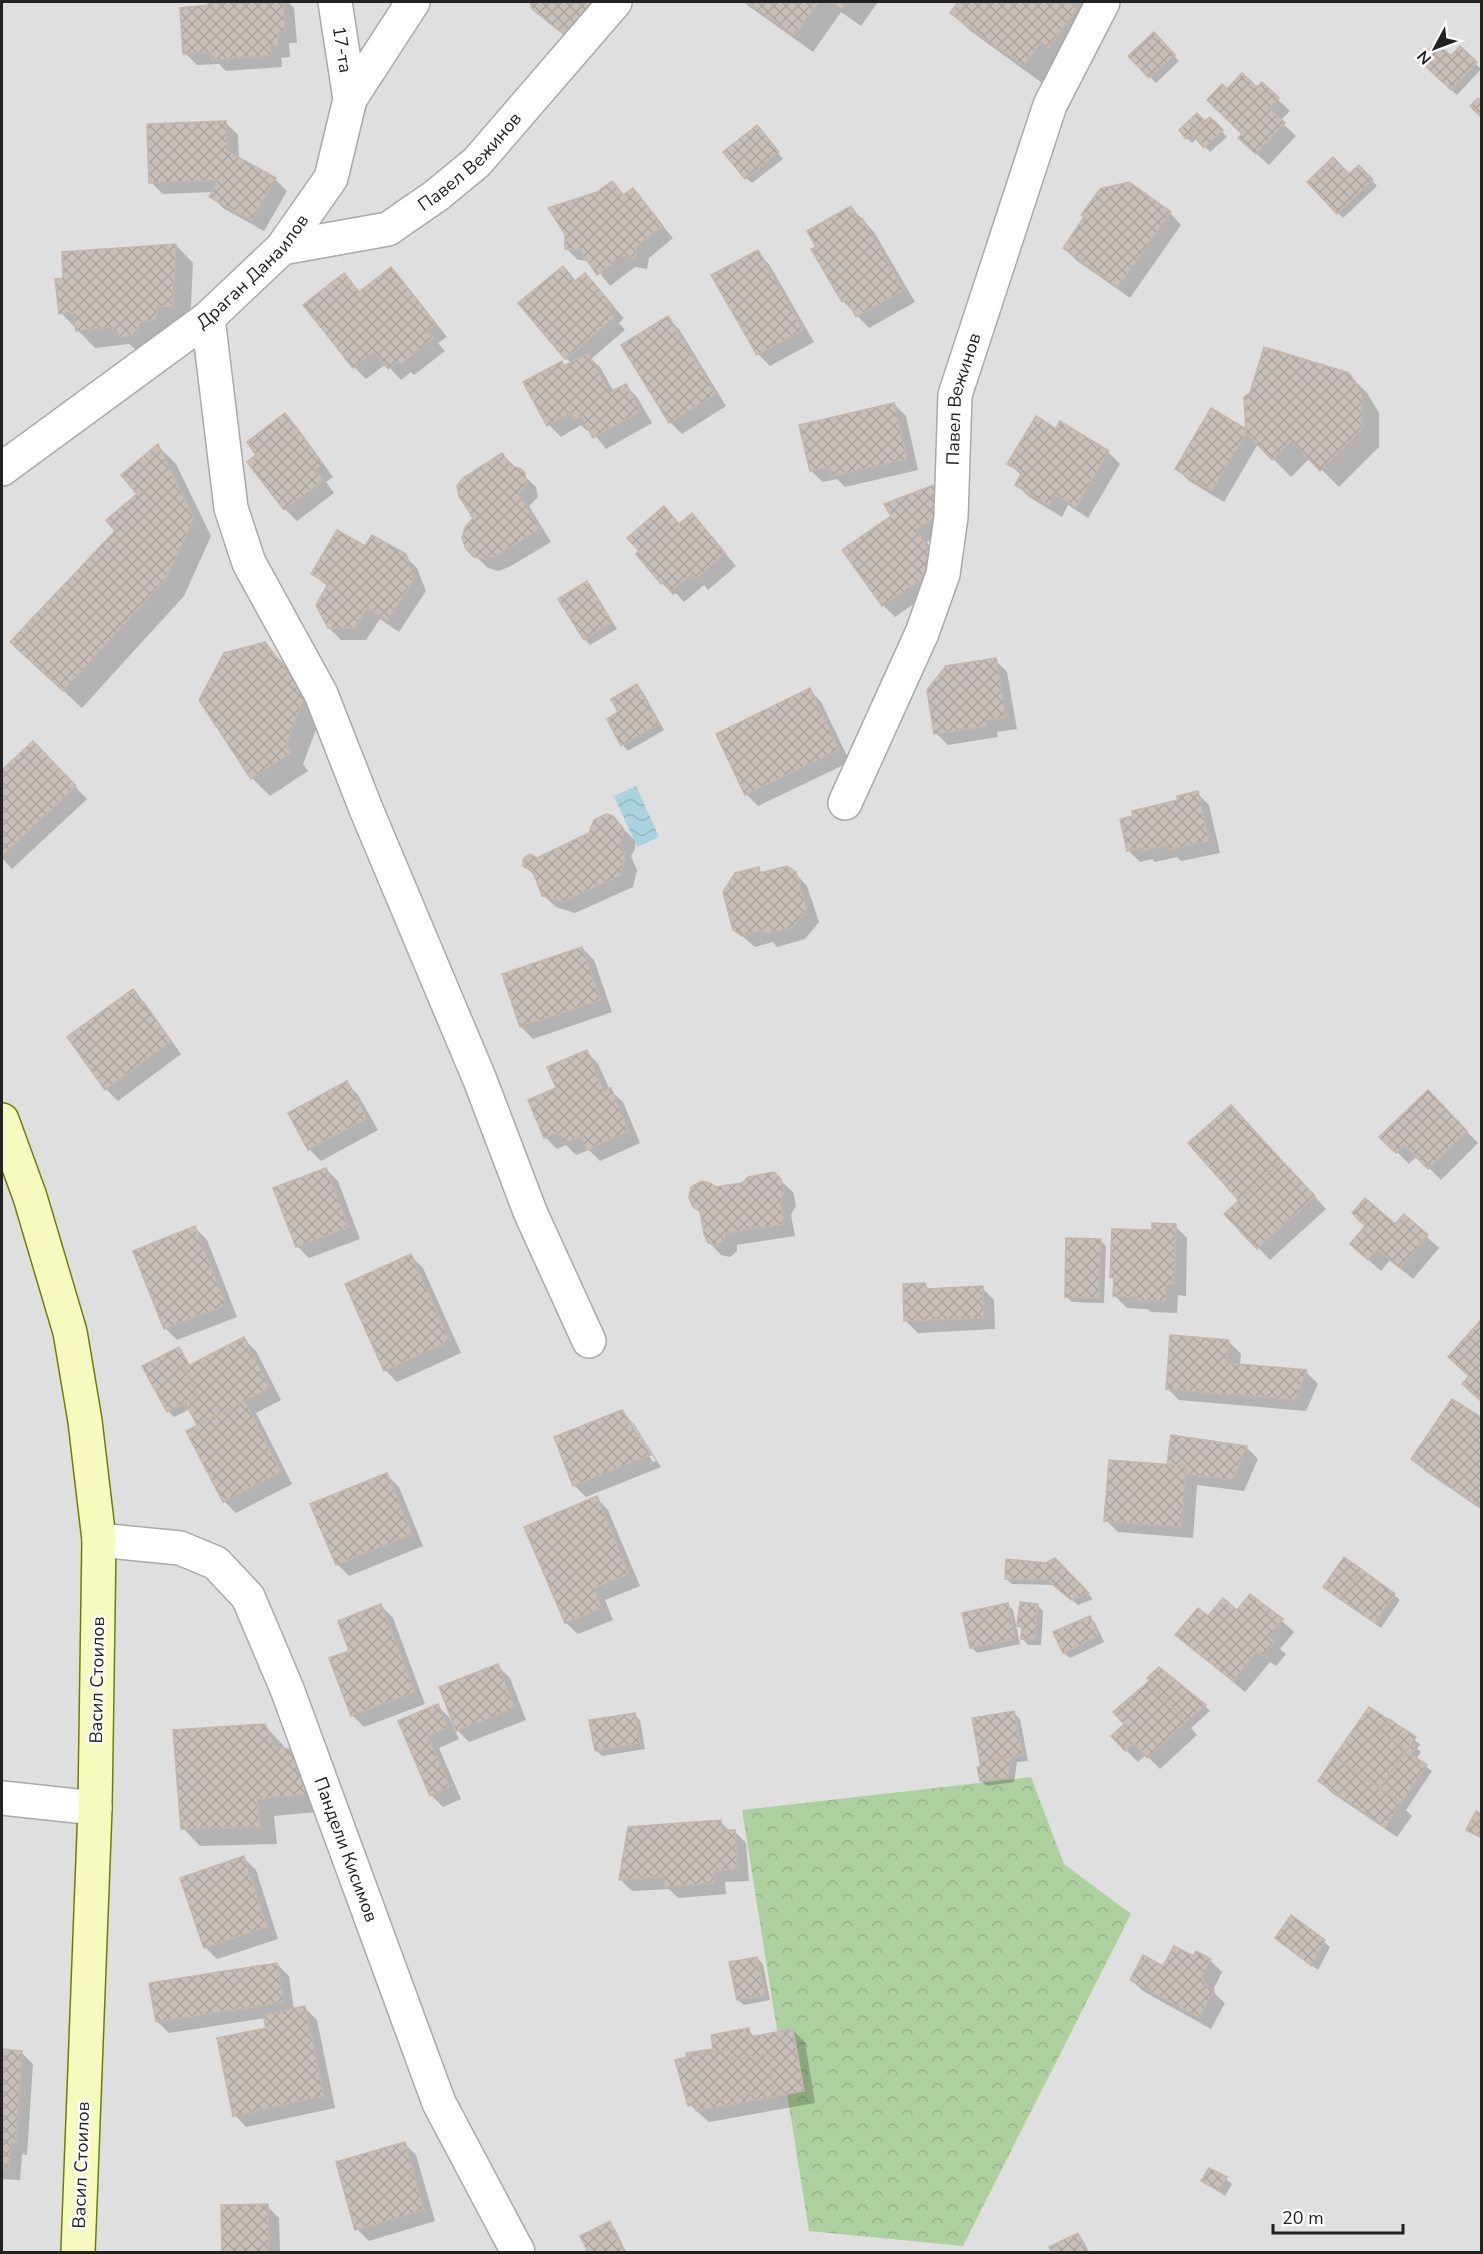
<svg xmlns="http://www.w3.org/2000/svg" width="1483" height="2254" font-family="'Nunito Sans',sans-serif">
<defs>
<pattern id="forest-crowns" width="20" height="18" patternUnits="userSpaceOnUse" patternTransform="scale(1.5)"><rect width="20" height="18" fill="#add19e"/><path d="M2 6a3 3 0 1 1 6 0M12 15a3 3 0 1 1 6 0" fill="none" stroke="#95b388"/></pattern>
<pattern id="water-waves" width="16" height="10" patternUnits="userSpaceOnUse" patternTransform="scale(1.5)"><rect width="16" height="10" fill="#aad3df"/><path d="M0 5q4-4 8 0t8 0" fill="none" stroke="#92b5bf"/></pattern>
<pattern id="building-cross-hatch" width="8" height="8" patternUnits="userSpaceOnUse" patternTransform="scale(1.5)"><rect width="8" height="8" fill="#c7bfb8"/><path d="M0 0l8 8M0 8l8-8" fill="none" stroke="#aba49e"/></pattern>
</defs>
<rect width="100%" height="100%" fill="#f2efe9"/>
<rect fill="#e0dfdf" x="2" y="2" width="1479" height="2250"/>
<path fill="url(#forest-crowns)" d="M1031,1777L1064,1864L1131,1914L963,2246L809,2231L742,1810Z"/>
<path fill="url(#water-waves)" d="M636,786L659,837L637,847L614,796Z"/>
<g fill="#0003" fill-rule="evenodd">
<path d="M210,2H288L294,8L297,43H289L290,57L281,58L282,67L226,71L219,64L197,65L185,53L210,7Z"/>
<path d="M532,2H627L587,53L546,21L534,9Z"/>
<path d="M743,2H878L861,26L841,12L813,52Z"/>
<path d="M960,2H1099L1042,83L969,30L952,13Z"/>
<path d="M1154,35L1179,61L1156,83L1130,56Z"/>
<path d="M1460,48L1481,69L1457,95L1421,60L1451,58Z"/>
<path d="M1262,84L1290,111L1280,121L1296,136L1269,165L1252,150L1227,91L1257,90Z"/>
<path d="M1197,115L1205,123L1210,119L1227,137L1210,152L1197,138L1192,143L1187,138Z"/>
<path d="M226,123L238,135L239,159L275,179L287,191L264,231L223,208L211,196L213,192L163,194L151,182Z"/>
<path d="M762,133L783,159L752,183L746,178Z"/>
<path d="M1359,167L1377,186L1343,218L1309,182L1349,176Z"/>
<path d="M612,183L625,196L632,190L673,238L649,258L647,269L635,267L610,286L590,261L578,260L566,248L598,194Z"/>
<path d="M851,207L874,232L915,302L869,328L843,301L818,247Z"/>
<path d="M1170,213L1181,225L1130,298L1076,260L1065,248Z"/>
<path d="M176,245L193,263L190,324L141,354L129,344L95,348L61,313Z"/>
<path d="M757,252L769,264L814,342L770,366L758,354Z"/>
<path d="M563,268L576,282L585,275L624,318L619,323L625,330L591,359L600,367L614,392L625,385L637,397L652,423L606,449L590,429L587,431L581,425L561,437L549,425L525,383L561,363L566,367L572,364L566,358Z"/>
<path d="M391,269L403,281L447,337L438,343L445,351L414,375L411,372L401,380L386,364L366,379L354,367L305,305L344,275L360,293Z"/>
<path d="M667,318L679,329L726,406L682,434L670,422Z"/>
<path d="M1349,375L1367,393L1379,413V447L1339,487L1310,458L1291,477L1258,444L1224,502L1189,481L1177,469Z"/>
<path d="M894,404L906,416L918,470L845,487L837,479L823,482L811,471Z"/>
<path d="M285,415L297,427L333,477L326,482L334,493L297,521L285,509L258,456Z"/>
<path d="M1057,431L1108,452L1120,464L1088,518L1068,505L1062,517L1029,497L1017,485L1022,476L1009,464Z"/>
<path d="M158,446L176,464L211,536L184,596L82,708L30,660L117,531L139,494Z"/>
<path d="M502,454L536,487L538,497L529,506L551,542L509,567L498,571L488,568L467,548L475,518Z"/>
<path d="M886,505L958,523L927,542L949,579L895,617L883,605L893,516Z"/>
<path d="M664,508L680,525L703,527L736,566L708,590L704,585L684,602L676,593L673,595L662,583Z"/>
<path d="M366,548L405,556L417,568L426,591L399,632L380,619L366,640H341L329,628L328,587L313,574Z"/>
<path d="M586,583L592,588L617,629L590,645L585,639Z"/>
<path d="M264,644L282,662L322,714L303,764L308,771L270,796L252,778Z"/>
<path d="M995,660L1007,672L1017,729L997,732L998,737L948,745L936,733Z"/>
<path d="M637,686L643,692L664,730L628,751L623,745L620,713Z"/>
<path d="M810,690L821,702L850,762L758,806L746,794L718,734Z"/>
<path d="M33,743L87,799L12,869L2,858V772Z"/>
<path d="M1197,793L1209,805L1220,853L1181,861L1177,857L1155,862L1152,859L1140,862L1128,850L1180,801Z"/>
<path d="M612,817L635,841V849L631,856L637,870L633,887L575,913L556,907L543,895L537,878L525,866L590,834Z"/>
<path d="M758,869L763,873H795L807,886L819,922L805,939L777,947L773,942L755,947L734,929Z"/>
<path d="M582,948L594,960L612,1012L533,1039L521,1027L504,975Z"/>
<path d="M133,991L145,1003L181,1054L118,1101L106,1089Z"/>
<path d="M587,1052L598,1064L610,1090L623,1102L640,1143L600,1161L589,1150L576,1155L566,1145L557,1149L545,1137L558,1089Z"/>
<path d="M346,1083L358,1095L378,1130L321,1161L309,1149Z"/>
<path d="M1428,1092L1478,1143L1441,1180L1417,1156L1409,1164L1382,1137Z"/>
<path d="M1243,1118L1326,1209L1270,1260L1227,1214L1241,1201Z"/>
<path d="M326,1169L338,1181L360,1239L309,1258L297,1246Z"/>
<path d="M780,1180L793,1192L796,1206L791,1215L795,1236L737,1245V1251L730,1257L721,1255L709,1242L702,1215L694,1206L715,1189Z"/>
<path d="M1404,1216L1439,1248L1413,1279L1390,1260L1381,1271L1364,1256Z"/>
<path d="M1175,1226L1187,1238L1186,1296L1178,1295L1177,1313L1151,1312L1147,1309L1127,1308L1115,1296V1280L1112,1277L1153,1231Z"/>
<path d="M195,1228L207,1240L237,1317L177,1340L165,1328Z"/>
<path d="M1100,1240L1106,1246L1104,1303L1072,1302L1066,1296Z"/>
<path d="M411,1256L423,1268L461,1353L397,1382L385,1370Z"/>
<path d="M925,1285L930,1290L982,1288L994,1300L995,1329L918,1333L906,1321Z"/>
<path d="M244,1339L256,1351L281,1400L256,1413L292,1484L236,1513L224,1501L199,1426L190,1409L174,1417L168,1411L144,1367L179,1349L191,1366Z"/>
<path d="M1229,1342L1241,1354L1240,1366L1306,1372L1318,1384L1306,1411L1179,1400L1167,1388Z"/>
<path d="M622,1412L634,1424L661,1467L586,1497L574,1485ZM628,1423H632L656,1461L653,1462Z"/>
<path d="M1482,1420V1510L1425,1471L1413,1459Z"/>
<path d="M1246,1447L1258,1459L1244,1491L1197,1485L1193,1538L1118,1532L1106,1520L1169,1466Z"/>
<path d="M387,1475L399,1487L423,1546L349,1576L337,1564Z"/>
<path d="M597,1498L608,1510L640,1586L605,1600L613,1620L578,1634L566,1623Z"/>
<path d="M1055,1560L1093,1599L1078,1605L1054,1585L1012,1584L1006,1579Z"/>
<path d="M1325,1587L1394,1595L1400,1600L1381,1628Z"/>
<path d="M1007,1604L1013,1610L1020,1644L977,1653L971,1647Z"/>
<path d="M1037,1605L1043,1611L1041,1645H1028L1023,1639V1630L1019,1625Z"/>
<path d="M381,1606L393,1618L425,1704L364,1727L352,1715L351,1651Z"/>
<path d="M1237,1612L1282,1621L1294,1632L1280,1649L1286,1654L1276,1666L1270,1662L1245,1692L1177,1635L1209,1618Z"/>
<path d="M1090,1617L1095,1623L1104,1642L1070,1658L1064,1653L1055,1633Z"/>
<path d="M498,1666L510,1678L526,1720L469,1742L457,1730Z"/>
<path d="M1156,1686L1205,1706L1210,1711L1191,1728L1197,1735L1160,1769L1146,1755L1138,1762L1126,1750Z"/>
<path d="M437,1706L449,1717L459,1739L439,1748L461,1799L443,1807L431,1795L400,1722Z"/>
<path d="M1370,1709L1420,1744L1417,1749L1421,1752L1416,1759L1432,1771L1406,1810L1412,1816L1397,1837L1332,1793L1320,1781Z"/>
<path d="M1014,1713L1020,1719L1028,1761L1017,1762L1014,1782L987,1786L981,1781L983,1767L974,1719Z"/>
<path d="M634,1714L640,1720L645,1749L602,1756L596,1750Z"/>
<path d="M264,1725L282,1744L326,1811L274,1816L277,1844L200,1846L183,1828Z"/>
<path d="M720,1822L730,1831H734L746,1843L749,1881L725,1882L726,1894L678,1898L669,1889L632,1891L621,1880Z"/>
<path d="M244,1858L256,1870L278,1939L217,1959L205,1947Z"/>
<path d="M1324,1942L1330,1947L1318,1970L1282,1943Z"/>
<path d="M757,1958L763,1964L770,2000L744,2005L738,2000Z"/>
<path d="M1193,1958L1210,1960L1222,1972L1214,1988L1215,1994L1225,2003L1211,2029L1143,1991L1131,1980Z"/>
<path d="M277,1964L289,1976L294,2010L305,2008L317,2020L335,2108L246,2127L235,2115L268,2029L265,2018L169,2033L157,2021Z"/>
<path d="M748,2030L755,2037L793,2030L805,2042L815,2103L709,2122L690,2105L714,2050Z"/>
<path d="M2,2051L21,2052L33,2064L27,2155L22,2154L20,2180L2,2179Z"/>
<path d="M404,2143L416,2155L435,2221L369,2241L357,2229Z"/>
<path d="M1210,2170L1226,2179L1232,2184L1225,2196L1203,2181Z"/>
<path d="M267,2206L279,2218L280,2252H223L222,2207Z"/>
<path d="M609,2223L615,2229L626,2252H590L582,2236Z"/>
<path d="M1078,2234L1083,2240L1089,2252H1054L1051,2248Z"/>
</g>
<g fill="url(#building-cross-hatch)" stroke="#c4b6ab" stroke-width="1.5">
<path d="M208,2H283L286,31L278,32V46H270L271,55L212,60L211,52L183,54L180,8L208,5Z"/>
<path d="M530,2H606L574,42L532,9Z"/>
<path d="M747,2H819L794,35Z"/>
<path d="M832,2H848L842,9Z"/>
<path d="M958,2H1068L1077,9L1048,48L1041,42L1024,66L950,13Z"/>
<path d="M1154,32L1175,55L1149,78L1128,56Z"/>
<path d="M1436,42L1451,56L1460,46L1477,62L1451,90L1419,60Z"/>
<path d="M1242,73L1257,87L1262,82L1279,98L1269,108L1285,123L1256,154L1238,138L1242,134L1207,100L1222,84L1227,89Z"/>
<path d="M1478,98L1482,103V118L1470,106Z"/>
<path d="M1197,113L1205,121L1186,139L1179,130Z"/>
<path d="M1210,117L1223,130L1204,148L1191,133Z"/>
<path d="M226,121L227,151L276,178L252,220L209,197L218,180L149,183L147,124Z"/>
<path d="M757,125L779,152L745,179L723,152Z"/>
<path d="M1333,157L1349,174L1359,165L1373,180L1337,214L1307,182Z"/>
<path d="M612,181L623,195L633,188L663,226L637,246L635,258L623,256L597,275L580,250L565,249V234L548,208L597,192Z"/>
<path d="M1129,182L1171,212L1118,287L1063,248L1084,217L1081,215L1100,189Z"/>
<path d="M851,206L859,220L862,218L904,290L856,317L847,299L842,302L811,249L816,247L807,231Z"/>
<path d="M176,244L173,307L157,306L156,319L141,322L135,335L122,337L115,333L112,327L76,331L73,312L59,314L55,279L63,278L62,252Z"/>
<path d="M758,250L803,330L757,355L711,275Z"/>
<path d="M563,266L575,281L585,273L613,306L608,310L614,318L565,359L518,303Z"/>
<path d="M391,267L436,324L428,331L434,338L401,364L398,361L388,369L374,352L353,368L303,305L344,273L359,292Z"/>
<path d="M668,316L716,394L669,423L621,345Z"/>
<path d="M1264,347L1349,373L1362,394V429L1320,471L1291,441L1272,460L1246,433L1244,397L1250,393Z"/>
<path d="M588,353L610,392L626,384L641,411L593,438L581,416L574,420L570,413L547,426L523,382L562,361L564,366Z"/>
<path d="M894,403L907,459L832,476L830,467L810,471L799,425Z"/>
<path d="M1211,408L1246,429V433L1212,491L1175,469Z"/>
<path d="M285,413L323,464L315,470L323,481L284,510L247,462L256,455L247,442Z"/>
<path d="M1036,416L1056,429L1060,421L1109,451L1076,507L1056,495L1049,506L1015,485L1022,472L1007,464Z"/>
<path d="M158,444L194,518L166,578L63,691L10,642L115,531L106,520L137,494L121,475Z"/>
<path d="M502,453L511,466L521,469L525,473L526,485L518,493L540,529L496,556L485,559L474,557L466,549L462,538L465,527L473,518L459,496L457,486L463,478Z"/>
<path d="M937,484L947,511L916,529L939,567L882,606L842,550L891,516L884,504Z"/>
<path d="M664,506L679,524L692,513L725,553L696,579L692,574L671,591L663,582L661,584L636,554L639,551L627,538Z"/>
<path d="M337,530L365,546L372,535L406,554L414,579L387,621L367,608L354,628H328L316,605L328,584L311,574Z"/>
<path d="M587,581L612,622L584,640L558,599Z"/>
<path d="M265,642L305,695L286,745L291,753L251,779L199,700L224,653Z"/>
<path d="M996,658L1006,717L986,720L987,726L934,734L927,690L946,666Z"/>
<path d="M637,684L659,724L621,746L607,719L618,712L611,699Z"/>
<path d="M810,688L839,750L745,795L716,734Z"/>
<path d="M33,741L76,786L2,856V770Z"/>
<path d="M1198,791L1209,841L1168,850L1166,845L1142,851L1141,848L1127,851L1120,819L1133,816L1132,811L1178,800L1177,796Z"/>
<path d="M606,814L613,816L623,828V836L620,843L625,857L621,875L563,902L542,896L533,871L523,866V860L525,857L530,854L537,858L589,833L594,820Z"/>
<path d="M787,866L796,872L807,909L793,927L764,935L763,930L742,936L733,930L723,892L735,873L759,867L760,873Z"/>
<path d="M582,947L601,1000L520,1027L502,974Z"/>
<path d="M133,989L171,1041L105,1090L67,1037Z"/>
<path d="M587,1050L604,1091L611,1088L629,1131L587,1150L581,1136L563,1144L558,1132L544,1138L528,1100L556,1088L547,1067Z"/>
<path d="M347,1081L367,1118L308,1150L288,1113Z"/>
<path d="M1428,1090L1467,1131L1428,1169L1404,1145L1396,1153L1379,1137Z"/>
<path d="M1231,1105L1282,1161L1239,1201L1188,1143Z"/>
<path d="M1282,1161L1315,1196L1257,1249L1224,1214Z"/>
<path d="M326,1168L349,1227L296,1247L273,1188Z"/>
<path d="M774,1172L781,1179L784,1193L780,1202L784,1224L726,1233L725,1238L717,1246L708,1243L704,1234L700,1211L693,1207L689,1198L691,1187L702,1181L710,1183L716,1187L742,1183L748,1177Z"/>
<path d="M1365,1198L1395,1224L1404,1214L1428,1235L1400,1268L1377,1249L1368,1260L1350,1244L1365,1226L1352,1213Z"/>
<path d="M1152,1223L1176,1224L1174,1284H1166V1301H1137V1297L1113,1296L1114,1278L1110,1277L1112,1229L1152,1230Z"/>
<path d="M195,1226L226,1305L164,1329L133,1251Z"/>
<path d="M1066,1238L1101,1239L1099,1298L1065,1297Z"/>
<path d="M411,1254L450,1341L384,1371L345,1284Z"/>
<path d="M925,1283L926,1289L983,1286L984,1318L904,1321L903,1284Z"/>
<path d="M1481,1320H1482V1402L1462,1384L1469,1376L1448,1357Z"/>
<path d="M1170,1335L1229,1340L1227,1363L1307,1370L1295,1400L1166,1389Z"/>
<path d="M244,1337L270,1388L197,1425L185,1402L198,1396L184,1368Z"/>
<path d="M179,1347L189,1365L184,1368L198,1396L167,1412L142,1366Z"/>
<path d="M1452,1399L1482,1418V1508L1411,1459Z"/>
<path d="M245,1401L281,1472L223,1502L186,1431Z"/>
<path d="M622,1410L651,1455L573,1486L554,1437Z"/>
<path d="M1171,1435L1247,1446L1232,1480L1186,1474V1466L1167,1465Z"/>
<path d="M1109,1460L1186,1466L1181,1527L1104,1521Z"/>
<path d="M387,1473L412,1534L336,1565L310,1504Z"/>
<path d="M597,1496L629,1574L594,1588L602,1608L565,1623L524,1527Z"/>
<path d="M1344,1557L1361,1569L1340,1599L1323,1587Z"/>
<path d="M1055,1558L1089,1593L1071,1600L1047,1580L1005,1579L1006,1559L1046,1563Z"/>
<path d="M1361,1569L1395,1594L1375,1623L1340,1599Z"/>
<path d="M1250,1594L1283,1619L1269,1637L1275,1641L1263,1656L1257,1651L1233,1681L1175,1635L1198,1608L1208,1616L1223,1598L1237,1610Z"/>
<path d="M1020,1602L1038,1604L1035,1640L1021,1639L1022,1627L1017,1626Z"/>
<path d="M1008,1603L1016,1639L970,1648L962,1613Z"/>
<path d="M381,1604L415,1692L351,1716L329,1658L349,1651L338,1621Z"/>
<path d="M1090,1616L1099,1636L1063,1653L1053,1632Z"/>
<path d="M498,1664L515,1708L456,1731L439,1687Z"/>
<path d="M1159,1667L1206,1705L1186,1722L1147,1678Z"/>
<path d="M1149,1681L1186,1722L1147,1758L1134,1743L1125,1751L1111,1736L1124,1724L1113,1712Z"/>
<path d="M438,1704L448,1727L428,1736L450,1787L430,1796L398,1721Z"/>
<path d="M1369,1707L1389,1720L1380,1732L1406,1750L1380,1788L1334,1757Z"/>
<path d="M1014,1711L1023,1755L980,1762L972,1718Z"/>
<path d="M635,1713L640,1743L595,1751L589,1720Z"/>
<path d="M1389,1719L1416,1737L1406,1750L1380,1732Z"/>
<path d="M265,1724L275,1746L292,1750L309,1794L257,1799L260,1827L181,1829L173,1730Z"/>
<path d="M1412,1743L1416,1745L1411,1754L1427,1765L1401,1803L1380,1788Z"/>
<path d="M1012,1757L1008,1777L980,1781L977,1767L981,1766L980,1762Z"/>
<path d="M1334,1757L1401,1803L1385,1827L1318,1781Z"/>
<path d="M1476,1811L1482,1814V1838L1466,1830Z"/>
<path d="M721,1820L722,1830H735L737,1869L714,1871V1883L665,1887L664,1877L619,1880L628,1827Z"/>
<path d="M244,1856L267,1927L204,1948L180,1878Z"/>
<path d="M1291,1915L1325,1940L1312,1966L1275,1938Z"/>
<path d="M1174,1946L1193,1956L1196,1951L1211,1959L1202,1975L1205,1985L1214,1990L1199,2018L1130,1980L1143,1955L1163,1966Z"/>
<path d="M757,1957L765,1995L737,2000L729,1962Z"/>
<path d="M277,1963L284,2002L156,2022L149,1983Z"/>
<path d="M305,2006L324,2096L233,2116L217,2038L266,2028L263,2015Z"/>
<path d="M749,2028L750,2037L793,2029L804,2091L696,2111L686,2053L713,2049L711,2035Z"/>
<path d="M2,2049L22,2051L16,2143H11L9,2169L2,2168Z"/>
<path d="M730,2050L732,2060L769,2054L774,2089L688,2106L675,2060L709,2052Z"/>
<path d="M405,2142L424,2210L355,2230L336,2162Z"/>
<path d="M1209,2168L1227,2177L1219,2191L1201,2181Z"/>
<path d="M268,2204L269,2252H222L221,2205Z"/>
<path d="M610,2221L624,2252H588L580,2236Z"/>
<path d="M1078,2233L1088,2252H1052L1049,2247Z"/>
</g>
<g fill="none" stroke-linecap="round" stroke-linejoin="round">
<defs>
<g id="street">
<path id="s1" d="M335,2L350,99"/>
<path id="s2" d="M282,248L388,229L437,195L477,162L615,2"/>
<path d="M208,318L231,508L249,563L321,694L366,809L480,1080L531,1214L589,1341"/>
<path id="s3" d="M2,469L208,318L282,248L331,178L350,99L413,2"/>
<path id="s4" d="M845,803L922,633L943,574L951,517L955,395L1050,105L1103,2"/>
<path id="s5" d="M99,1540L180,1548L216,1563L248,1597L287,1689L439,2103L518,2252"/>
<path d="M2,1798L95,1808"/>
</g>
<path id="secondary" d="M2,1120L30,1197L70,1332L85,1421L99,1540L95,1808L78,2252"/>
</defs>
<use href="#street" stroke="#a9a9a9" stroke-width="36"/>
<use href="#secondary" stroke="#707d05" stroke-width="36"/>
<use href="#street" stroke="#fff" stroke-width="33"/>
<use href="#secondary" stroke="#f7fabf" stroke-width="33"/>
</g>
<g text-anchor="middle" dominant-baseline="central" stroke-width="4.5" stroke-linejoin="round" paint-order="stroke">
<g font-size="18" fill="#222" stroke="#fff">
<text stroke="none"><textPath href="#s1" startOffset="48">17-та</textPath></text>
<text stroke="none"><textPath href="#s2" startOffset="214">Павел Вежинов</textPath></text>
<text stroke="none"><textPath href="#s3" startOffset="320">Драган Данаилов</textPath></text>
<text stroke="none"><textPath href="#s4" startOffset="426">Павел Вежинов</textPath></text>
<text transform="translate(97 1680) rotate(-89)">Васил Стоилов</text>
<text stroke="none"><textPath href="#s5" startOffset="438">Пандели Кисимов</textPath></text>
<text transform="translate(81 2165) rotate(-88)">Васил Стоилов</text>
</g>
</g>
<rect width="1483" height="2254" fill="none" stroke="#222222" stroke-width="6"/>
<g transform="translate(1435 48) rotate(229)" stroke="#ffffff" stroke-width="4.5" paint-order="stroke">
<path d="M0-4.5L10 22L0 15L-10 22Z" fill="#222222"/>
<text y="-9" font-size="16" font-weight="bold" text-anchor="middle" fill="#222222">N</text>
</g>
<path d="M1273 2224v9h130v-9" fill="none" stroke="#222222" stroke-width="3"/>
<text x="1282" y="2224" font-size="18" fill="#222222" stroke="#ffffff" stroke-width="4.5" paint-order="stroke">20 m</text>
</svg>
